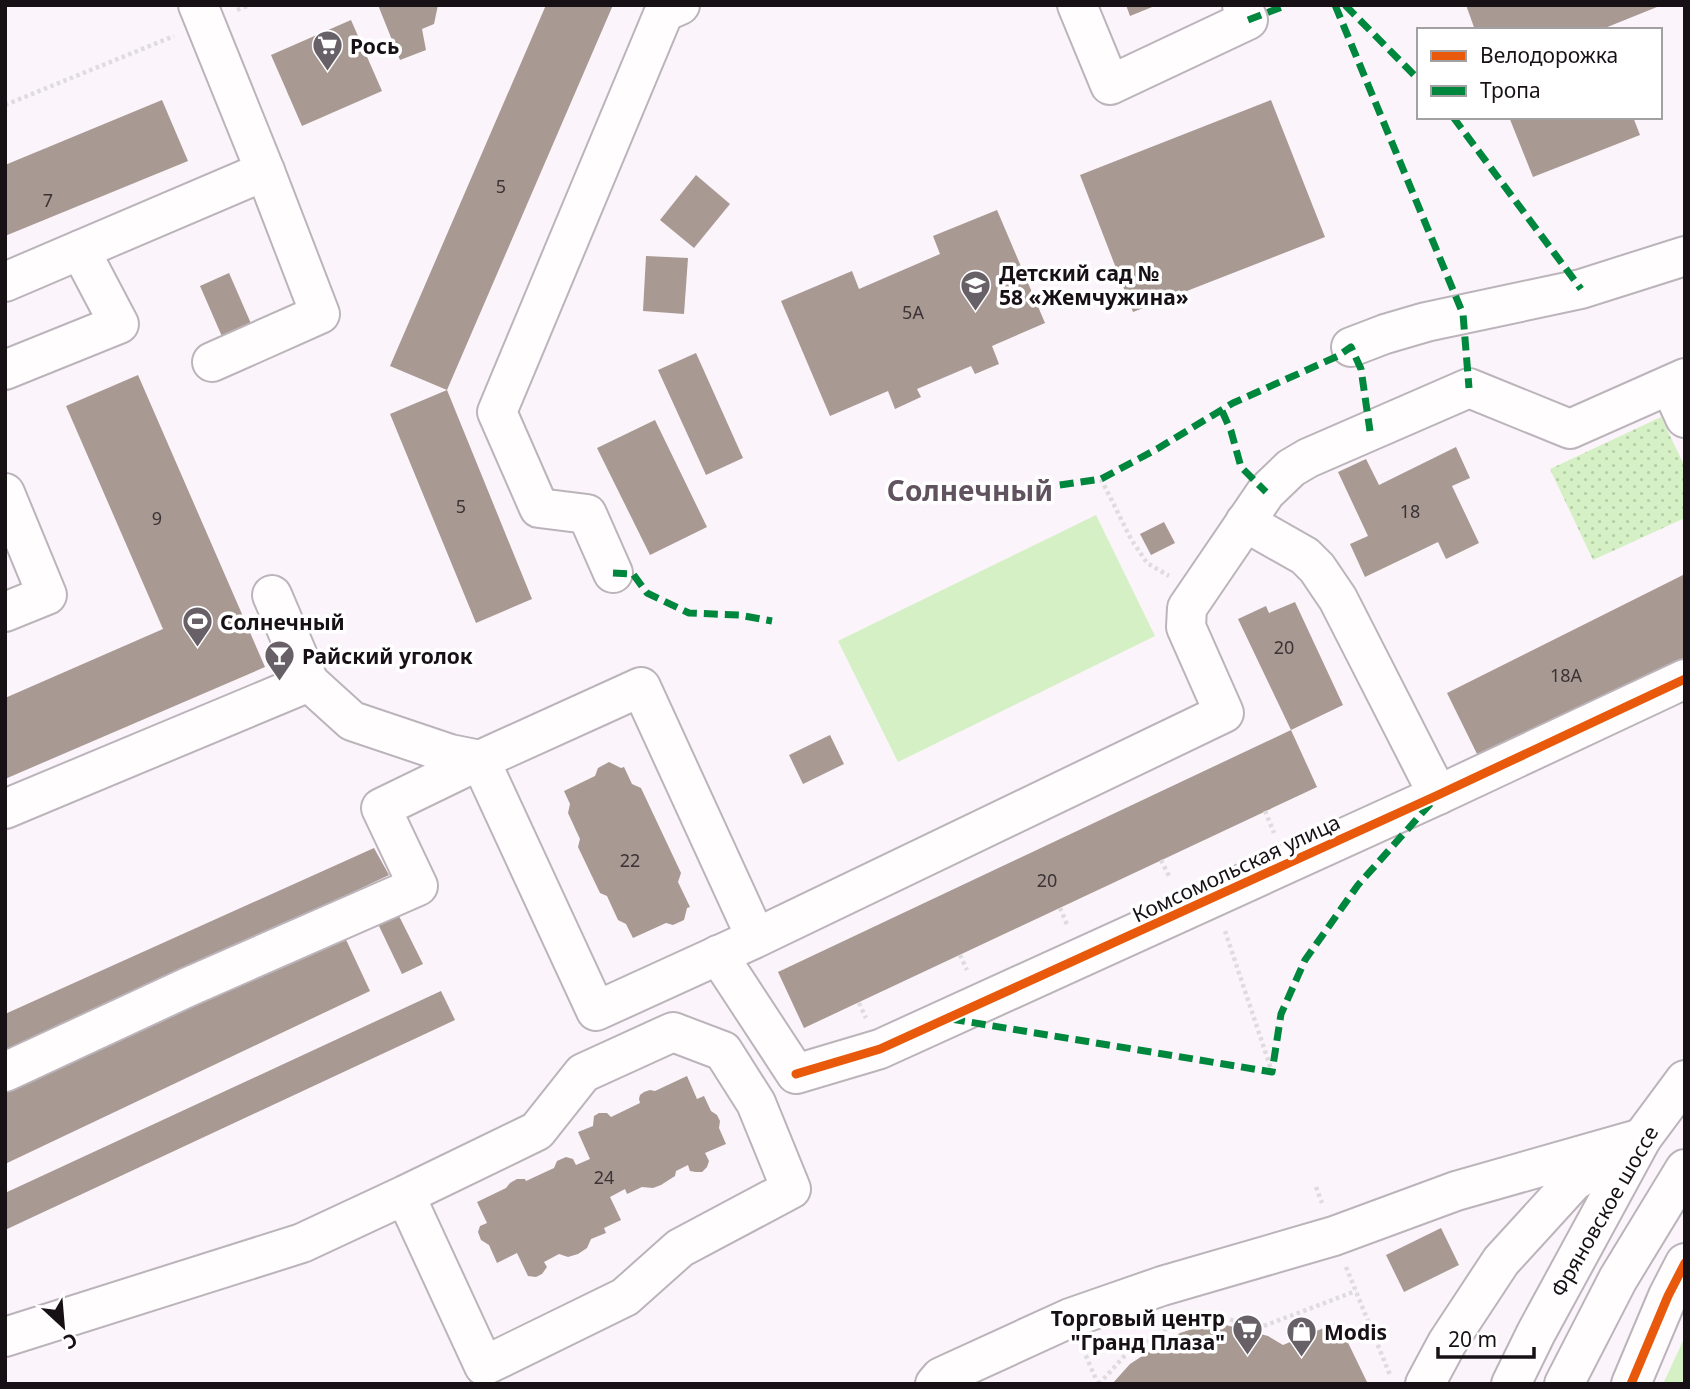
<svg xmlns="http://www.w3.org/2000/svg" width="1690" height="1389" font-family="'Noto Sans',sans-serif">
<defs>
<pattern id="grass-tufts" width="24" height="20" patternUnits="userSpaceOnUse" patternTransform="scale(1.75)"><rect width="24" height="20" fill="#d4f0c4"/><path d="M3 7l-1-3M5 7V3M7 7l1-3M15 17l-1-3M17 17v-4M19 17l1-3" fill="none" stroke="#b5cda8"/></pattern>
<pattern id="park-dots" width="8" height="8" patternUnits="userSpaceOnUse" patternTransform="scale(1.75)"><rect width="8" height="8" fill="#d4f0c4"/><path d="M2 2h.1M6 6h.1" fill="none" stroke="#b5cda8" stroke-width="1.8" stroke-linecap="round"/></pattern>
</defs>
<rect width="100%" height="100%" fill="#fcf4fb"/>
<path fill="url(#grass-tufts)" d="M1685,1338V1384H1663L1682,1343Z"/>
<path fill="url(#park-dots)" d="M1661,417L1685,467V518L1593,560L1550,469Z"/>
<path fill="#d4f0c4" d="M1096,515L1155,636L898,762L838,641Z"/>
<g fill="#a89993">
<path d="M378,5H438L434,24L422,29L426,50L400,60Z"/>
<path d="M546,5H613L447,390L532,599L476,623L390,414L447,390L390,366Z"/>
<path d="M1126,5H1157L1130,16Z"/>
<path d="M1466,5H1662L1600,30H1475Z"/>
<path d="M351,20L382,91L302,126L271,55Z"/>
<path d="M162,100L188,161L5,236V165Z"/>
<path d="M1271,100L1325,237L1133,312L1080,175Z"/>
<path d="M1509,117H1633L1640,135L1533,177Z"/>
<path d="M696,175L730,204L694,248L660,220Z"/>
<path d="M997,210L1045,323L992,346L999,364L975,374L971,366L917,389L921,397L895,409L888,391L830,416L781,301L852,271L859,289L940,254L933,236Z"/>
<path d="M646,256L688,258L684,314L643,311Z"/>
<path d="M229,273L253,328L224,341L200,286Z"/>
<path d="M696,353L743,458L706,475L658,370Z"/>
<path d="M138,375L265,667L5,779V698L163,629L66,406Z"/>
<path d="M655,420L707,527L650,555L597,448Z"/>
<path d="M1456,447L1470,478L1452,486L1479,543L1446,559L1438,542L1365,577L1350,544L1368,536L1338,472L1366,459L1379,485Z"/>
<path d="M1164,522L1175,543L1151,555L1140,534Z"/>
<path d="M1685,574V657L1480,760L1447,693Z"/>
<path d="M1295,602L1343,705L1291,730L1238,619L1266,606L1269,613Z"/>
<path d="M1291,730L1317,787L804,1028L778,972Z"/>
<path d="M830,735L844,764L803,784L789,755Z"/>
<path d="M609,762L621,768L624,767L632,784L641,788L681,873L678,882L690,907L687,908L684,920L673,925L666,923L633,938L626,924L618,920L607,896L600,893L578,847L580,839L568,813L570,804L564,791L595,776L598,768Z"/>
<path d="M374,848L389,875L5,1057V1014Z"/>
<path d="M398,914L423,964L402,974L378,924Z"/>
<path d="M341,929L370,991L5,1164V1088Z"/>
<path d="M441,991L455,1020L5,1230V1193Z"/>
<path d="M687,1076L697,1099L704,1096L711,1111L717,1115L720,1121L719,1128L726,1144L705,1153L709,1161L707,1167L702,1172H696L690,1171L688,1165L676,1171L675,1176L661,1185L653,1188L642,1187L627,1194L625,1189L610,1197L621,1220L604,1228L606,1233L591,1239L587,1248L578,1254L568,1257L559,1254L544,1262L547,1267L542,1274L536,1277L528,1276L517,1253L497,1263L489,1245L481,1240L478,1232L480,1226L487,1223L477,1202L506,1188L510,1183L517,1179H525L526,1181L554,1168L557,1161L566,1157L573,1159L576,1165L590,1159L578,1132L593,1126L594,1116L599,1113H607L611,1117L640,1103L639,1099L640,1095L644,1092L650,1090L655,1091Z"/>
<path d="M1441,1228L1459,1265L1404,1292L1386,1255Z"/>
<path d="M1214,1322L1268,1336L1283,1345L1338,1322L1368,1384H1112L1130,1364L1150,1351L1180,1333Z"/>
</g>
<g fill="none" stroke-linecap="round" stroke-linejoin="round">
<defs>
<g id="minor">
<path d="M198,5L265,171L320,314L212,362"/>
<path d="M1077,5L1110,85L1248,20L1242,5"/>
<path d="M5,282L265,171"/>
<path d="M1351,347L1385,334L1426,322L1581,289L1685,256"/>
<path d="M5,370L119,324L80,250"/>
<path d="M1670,385L1685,418"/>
<path d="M5,493L47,595L5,612"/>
<path d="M1245,522L1305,556L1317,568L1338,599L1438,795"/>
<path d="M613,573L587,514L539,508L497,412L664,12L680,5"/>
<path d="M5,809L309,682L272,595"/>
<path d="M756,938L641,687L480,760L596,1011L756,938L1224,713L1186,627L1187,608L1266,492L1291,468L1308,458L1469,388L1570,429L1685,378"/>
<path d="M718,955L796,1074L880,1049L1438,795L1685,679"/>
<path d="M5,1072L188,987L418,886L381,808L480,760L450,754L352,721L309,682"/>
<path d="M5,1337L302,1243L405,1195L484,1366L625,1297L680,1248L791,1189L756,1103L723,1051L673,1032L583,1073L537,1131L405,1195"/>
<path d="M935,1384L941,1377L1070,1318L1162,1286L1334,1236L1456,1191L1642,1138"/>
<path d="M1425,1384L1447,1343L1501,1261L1574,1181L1611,1158"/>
<path d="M1631,1384L1668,1296L1685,1263"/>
</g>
<g id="major">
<path d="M1511,1384L1536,1333L1642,1138L1685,1080"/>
<path d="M1564,1384L1618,1279L1685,1169"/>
</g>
</defs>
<use href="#minor" stroke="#bbb4ba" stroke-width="42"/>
<use href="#major" stroke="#bbb4ba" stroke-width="42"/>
<g stroke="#dfdcdf" stroke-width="4.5" stroke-dasharray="3.5 3.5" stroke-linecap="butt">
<path d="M237,10L250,5"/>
<path d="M5,105L174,36"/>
<path d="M1101,479L1131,539L1147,563L1169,576"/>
<path d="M1265,811L1274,833"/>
<path d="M1161,860L1170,878"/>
<path d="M1060,908L1068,927"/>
<path d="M1225,931L1272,1072"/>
<path d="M960,955L967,970"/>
<path d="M859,1003L866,1018"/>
<path d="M1316,1187L1322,1203"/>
<path d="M1346,1267L1390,1375"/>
<path d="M1083,1349L1098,1384"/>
<path d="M1099,1384L1129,1351L1176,1324L1215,1316L1261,1327L1356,1291"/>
</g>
<use href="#minor" stroke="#fffdfe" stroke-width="38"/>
<use href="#major" stroke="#fffdfe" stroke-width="38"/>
<g stroke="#00873e" stroke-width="7" stroke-dasharray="14 7" stroke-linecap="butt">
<path d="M1335,5L1463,314L1469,388"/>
<path d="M1345,5L1419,80"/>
<path d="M1248,20L1287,5"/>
<path d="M1453,117L1581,289"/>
<path d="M1222,411L1231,431L1241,467L1266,492"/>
<path d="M1039,488L1101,479L1157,449L1233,403L1338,356L1351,347L1361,369L1370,431"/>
<path d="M613,573L633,574L647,593L689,613L739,615L772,621"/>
<path d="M951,1019L1272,1072L1281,1014L1305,960L1358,885L1431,803"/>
</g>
<defs>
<g id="cycleway">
<path d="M796,1074L880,1049L1438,795L1685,679"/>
<path d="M1631,1384L1668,1296L1685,1263"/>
</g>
</defs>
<use href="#cycleway" stroke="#fff" stroke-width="13"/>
<use href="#cycleway" stroke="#e8590c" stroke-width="9"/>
</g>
<defs>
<symbol id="supermarket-pin" viewBox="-11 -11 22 30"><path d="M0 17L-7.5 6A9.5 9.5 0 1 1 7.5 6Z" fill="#676066" stroke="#fff"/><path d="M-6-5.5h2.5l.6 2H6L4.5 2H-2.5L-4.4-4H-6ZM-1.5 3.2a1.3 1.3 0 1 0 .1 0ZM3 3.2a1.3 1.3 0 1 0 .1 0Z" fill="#fff"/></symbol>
<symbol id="school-pin" viewBox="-11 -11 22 30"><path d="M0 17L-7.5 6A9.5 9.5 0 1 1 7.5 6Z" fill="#676066" stroke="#fff"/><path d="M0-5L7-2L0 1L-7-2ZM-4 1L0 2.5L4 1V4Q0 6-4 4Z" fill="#fff"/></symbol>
<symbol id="stadium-pin" viewBox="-11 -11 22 30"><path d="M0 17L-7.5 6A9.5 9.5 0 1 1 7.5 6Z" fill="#676066" stroke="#fff"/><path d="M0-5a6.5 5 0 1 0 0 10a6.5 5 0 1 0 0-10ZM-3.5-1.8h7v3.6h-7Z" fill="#fff"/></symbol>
<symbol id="bar-pin" viewBox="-11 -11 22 30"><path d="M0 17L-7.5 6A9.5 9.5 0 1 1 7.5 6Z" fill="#676066" stroke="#fff"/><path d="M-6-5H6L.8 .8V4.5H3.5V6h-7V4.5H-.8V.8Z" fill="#fff"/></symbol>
<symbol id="shop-pin" viewBox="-11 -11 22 30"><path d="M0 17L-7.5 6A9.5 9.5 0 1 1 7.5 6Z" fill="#676066" stroke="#fff"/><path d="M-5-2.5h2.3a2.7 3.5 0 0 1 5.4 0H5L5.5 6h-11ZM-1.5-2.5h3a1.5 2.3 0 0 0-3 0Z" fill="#fff"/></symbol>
</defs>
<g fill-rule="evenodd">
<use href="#supermarket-pin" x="310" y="28" width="35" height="47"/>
<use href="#school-pin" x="958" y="268" width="35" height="47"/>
<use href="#stadium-pin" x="180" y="604" width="35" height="47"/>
<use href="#bar-pin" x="262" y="638" width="35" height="47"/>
<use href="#supermarket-pin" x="1230" y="1312" width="35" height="47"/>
<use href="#shop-pin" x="1284" y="1314" width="35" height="47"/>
</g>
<g text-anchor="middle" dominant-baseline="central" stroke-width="7" stroke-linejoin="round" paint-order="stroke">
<g font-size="18" fill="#3b3335">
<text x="501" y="186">5</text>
<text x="48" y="200">7</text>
<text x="913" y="312">5А</text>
<text x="461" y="506">5</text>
<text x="1410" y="511">18</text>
<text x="157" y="518">9</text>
<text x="1284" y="647">20</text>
<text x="1566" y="675">18А</text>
<text x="630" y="860">22</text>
<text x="1047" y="880">20</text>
<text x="604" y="1177">24</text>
</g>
<g font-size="21" font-weight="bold" fill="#171116" stroke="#fff" text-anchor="start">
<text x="350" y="46">Рось</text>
<text x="999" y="273">Детский сад №<tspan x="999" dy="24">58 «Жемчужина»</tspan></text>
<text x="220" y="622">Солнечный</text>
<text x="302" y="656">Райский уголок</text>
<text x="1225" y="1318" text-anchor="end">Торговый центр<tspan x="1225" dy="24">"Гранд Плаза"</tspan></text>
<text x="1324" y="1332">Modis</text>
</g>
<g font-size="21" fill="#171116" stroke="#fff">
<text transform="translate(1236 868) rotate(-25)">Комсомольская улица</text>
<text transform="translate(1604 1211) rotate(-60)">Фряновское шоссе</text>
</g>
<g font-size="28" font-weight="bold" fill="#60525f" stroke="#fff">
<text x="970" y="490">Солнечный</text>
</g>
</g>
<rect width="1690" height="1389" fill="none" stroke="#171116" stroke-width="14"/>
<rect x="1417" y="28" width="245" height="91" fill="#ffffff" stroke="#a2a0a2" stroke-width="2"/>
<rect x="1431" y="51" width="35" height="10" fill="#e8590c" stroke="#a2a0a2" stroke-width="2"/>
<text x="1480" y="63" font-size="21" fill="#171116">Велодорожка</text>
<rect x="1431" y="86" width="35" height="10" fill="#00873e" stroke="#a2a0a2" stroke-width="2"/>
<text x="1480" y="98" font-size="21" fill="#171116">Тропа</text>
<g transform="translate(63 1326) rotate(154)" stroke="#ffffff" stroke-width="5" paint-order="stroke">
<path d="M0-5L12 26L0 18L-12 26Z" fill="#171116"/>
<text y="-10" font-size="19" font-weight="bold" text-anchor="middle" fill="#171116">С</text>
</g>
<path d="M1438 1347v10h96v-10" fill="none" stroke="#171116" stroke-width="3.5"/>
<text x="1448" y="1347" font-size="21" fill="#171116" stroke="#ffffff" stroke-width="5" paint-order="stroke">20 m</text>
</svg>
